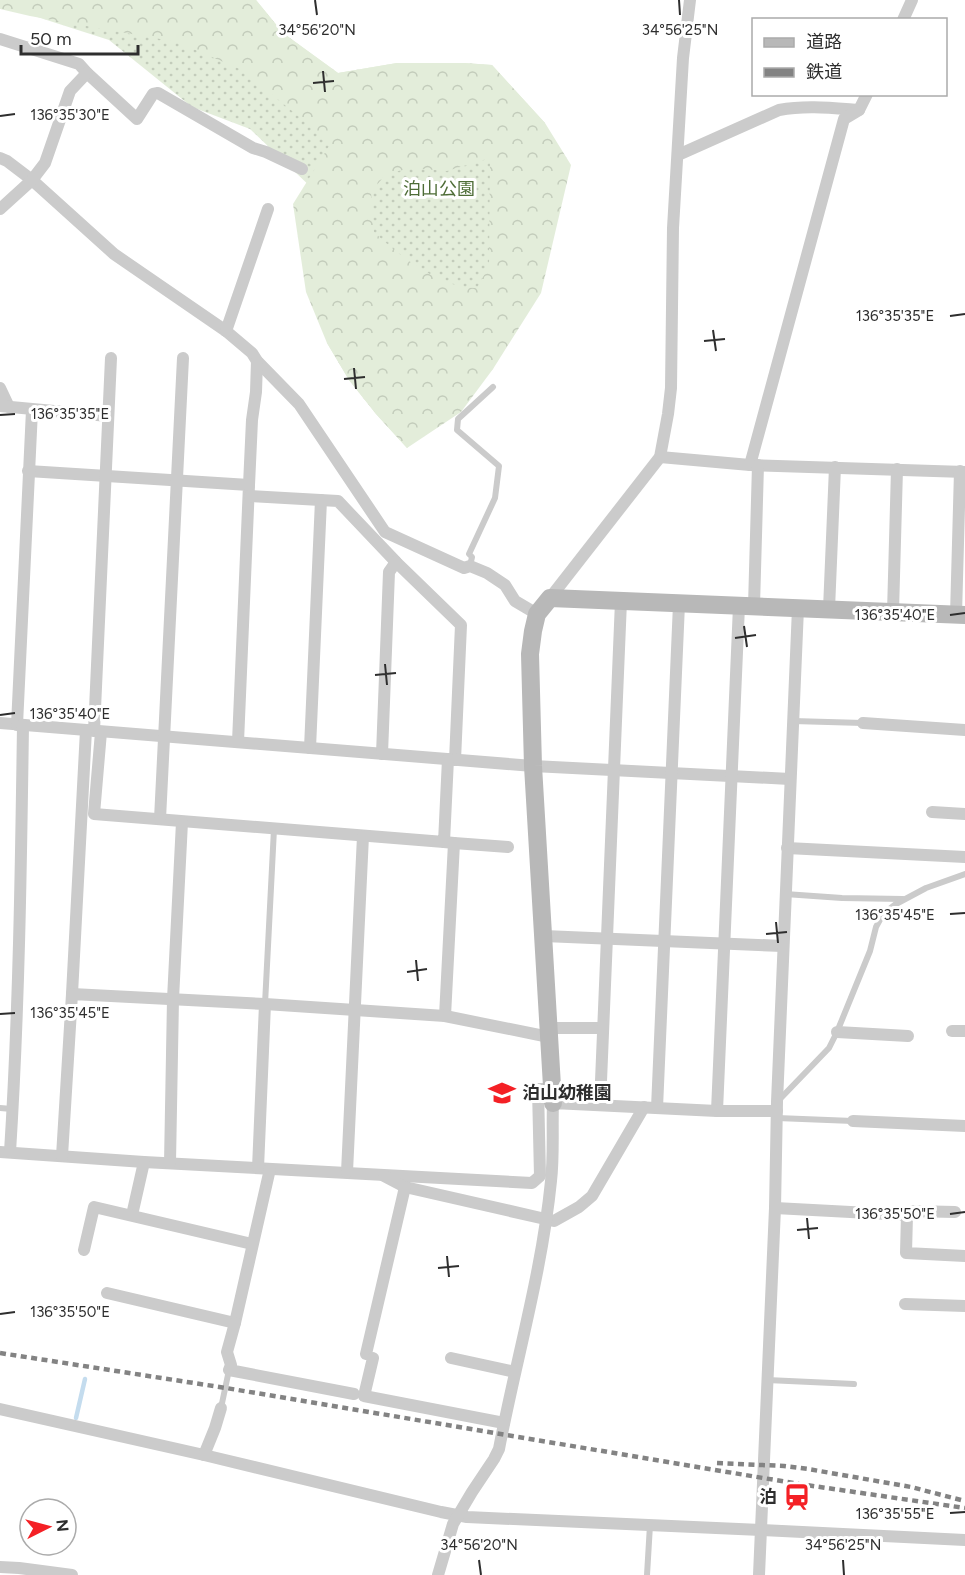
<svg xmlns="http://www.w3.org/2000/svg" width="965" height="1575" font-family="Figtree,'Noto Sans JP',sans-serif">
<defs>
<pattern id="grass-dots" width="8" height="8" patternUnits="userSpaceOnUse" patternTransform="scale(1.5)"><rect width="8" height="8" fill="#e3edda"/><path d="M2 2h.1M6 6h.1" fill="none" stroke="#c3ccbb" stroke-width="1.8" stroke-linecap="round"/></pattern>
<pattern id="forest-crowns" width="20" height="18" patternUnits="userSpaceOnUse" patternTransform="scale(1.5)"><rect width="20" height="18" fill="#e3edda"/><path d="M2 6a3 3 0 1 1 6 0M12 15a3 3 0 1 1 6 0" fill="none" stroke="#c3ccbb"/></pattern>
</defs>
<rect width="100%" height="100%" fill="#fff"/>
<path fill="url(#grass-dots)" d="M0,0H256L283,33L338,73L397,63H464L492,65L545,123L493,369L407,448L376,414L349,380L327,343L316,192L250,129L192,107L109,40L0,5Z"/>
<path fill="url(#forest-crowns)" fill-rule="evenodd" d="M0,0H256L283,33L338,73L397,63H464L492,65L545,123L571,165L541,293L493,369L461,412L407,448L376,414L349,380L327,343L306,292L293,204L331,143L242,70L177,42L30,16L0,9ZM490,158L489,266L477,288C442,289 399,256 374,232L371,192L386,174L411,168L447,171Z"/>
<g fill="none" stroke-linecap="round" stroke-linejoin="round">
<path stroke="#c4dcee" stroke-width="4.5" d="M76,1418L85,1379"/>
<g stroke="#cbcbcb" stroke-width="6">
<path d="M470,566L472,557L469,554L495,498L499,466L457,430L458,419L493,387"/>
<path d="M793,721L863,723"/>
<path d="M785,894L842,898L903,899"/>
<path d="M265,1004L274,829"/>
<path d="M779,1100L829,1048L837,1032L870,951L876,927L883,914L896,904L926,888L965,874"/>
<path d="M0,1108L12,1109"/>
<path d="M777,1118L853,1121"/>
<path d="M767,1380L854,1384"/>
<path d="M221,1408L229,1370"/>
<path d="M647,1575L650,1525"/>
</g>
<g stroke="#cbcbcb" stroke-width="12">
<path d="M903,20L912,0"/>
<path d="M0,39L79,64L87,73L137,119L153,94L158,93L253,148L266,152L302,169"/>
<path d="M678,155L779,110C806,105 832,108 859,110"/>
<path d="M0,158L7,161L32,180L114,254L226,331L252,353L257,361L299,404L385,532L464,568L470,566L487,573L505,585L515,601L537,614"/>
<path d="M0,209L32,180L45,163L70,91L87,73"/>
<path d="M226,331L268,209"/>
<path d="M0,388L9,407"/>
<path d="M0,406L108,416"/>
<path d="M660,457L750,465L965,472"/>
<path d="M750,465L844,119L859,110L867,94"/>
<path d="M28,471L249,485L238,742"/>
<path d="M249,485L252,420L256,392L257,361"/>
<path d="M250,496L338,501L396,562L461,625L455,760"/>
<path d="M550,598L660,457L668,414L671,388L673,228L683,58L690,0"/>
<path d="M754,606L758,465"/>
<path d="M829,609L835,467"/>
<path d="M893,612L897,469"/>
<path d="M956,615L960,471"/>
<path d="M0,723L533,766L790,779"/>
<path d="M863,723L965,730"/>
<path d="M17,725L32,410"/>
<path d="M94,731L111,358"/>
<path d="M101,732L94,814L444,842L448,759"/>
<path d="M310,748L321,500"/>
<path d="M382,754L389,572L396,562"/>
<path d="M932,812L965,814"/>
<path d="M160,819L183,358"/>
<path d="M444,842L454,843L445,1016"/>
<path d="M454,843L508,847"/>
<path d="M787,848L965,857"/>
<path d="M544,936L783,946"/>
<path d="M72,994L86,730"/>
<path d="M548,1028H603"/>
<path d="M952,1031H965"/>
<path d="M837,1032L908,1036"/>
<path d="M600,1105L621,601"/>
<path d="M657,1108L679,604"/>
<path d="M717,1111L739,606"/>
<path d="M853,1121L965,1126"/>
<path d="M0,1152L144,1162L532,1183L540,1176L538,1089H552"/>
<path d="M10,1152C19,1010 21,868 23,725"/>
<path d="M62,1156L72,994L265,1004L445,1016L549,1037"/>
<path d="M170,1163L173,999L182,822"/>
<path d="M258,1168L265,1004"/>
<path d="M347,1172L363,836"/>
<path d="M384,1176L405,1187L554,1221L579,1207L592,1196L644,1107"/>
<path d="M775,1208L907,1215L910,1211L955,1212"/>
<path d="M132,1215L144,1162"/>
<path d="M907,1215L906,1253L965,1256"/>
<path d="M84,1250L94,1207L252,1244"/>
<path d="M107,1293L235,1323L270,1169"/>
<path d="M905,1304L965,1306"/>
<path d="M235,1323L227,1352L231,1365L229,1370L354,1394"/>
<path d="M366,1354L405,1187"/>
<path d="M373,1358L364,1396L504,1423"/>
<path d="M451,1358L515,1372"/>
<path d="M0,1409L204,1455L441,1512L467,1517L761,1530L965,1540"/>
<path d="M204,1455L215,1428L221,1408"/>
<path d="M0,1567L19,1568L72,1575"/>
<path d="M438,1575L453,1524L472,1492L494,1459L499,1449C516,1360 542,1272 551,1181C554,1156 552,1129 553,1103L717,1111H777"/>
<path d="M759,1575L775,1208L777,1102L798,608"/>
</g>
<path stroke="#b8b8b8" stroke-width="18" d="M553,1103L533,766L530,654L533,631L537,614L550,598L965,615"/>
<g stroke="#838383" stroke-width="4.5" stroke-dasharray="6 4.5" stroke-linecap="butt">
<path d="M0,1353L226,1388L799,1484L965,1508"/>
<path d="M717,1463L784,1466L808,1469L911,1487L965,1501"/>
</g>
</g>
<path fill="none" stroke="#2e2e2e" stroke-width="2" d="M315,0L317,15M679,0L680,15M323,71L325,92M313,83L334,81M0,116L15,114M950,316L965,314M713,330L716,351M704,341L725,339M354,368L356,389M344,379L365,377M0,415L15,414M950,615L965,613M744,626L747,647M735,638L756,635M385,664L387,685M375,675L396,673M0,715L15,713M950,914L965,913M776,922L778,943M766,934L787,932M416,960L418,981M407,972L427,969M0,1014L15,1013M950,1214L965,1212M807,1218L809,1239M797,1230L818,1228M447,1256L449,1277M438,1268L459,1266M0,1314L15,1312M950,1513L965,1512M479,1560L481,1575M843,1560L844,1575"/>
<defs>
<symbol id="school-bare" viewBox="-9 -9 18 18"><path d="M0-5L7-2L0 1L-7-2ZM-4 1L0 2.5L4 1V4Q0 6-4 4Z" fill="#f42025" stroke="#fff" stroke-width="2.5" paint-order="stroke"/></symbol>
<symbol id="station-bare" viewBox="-9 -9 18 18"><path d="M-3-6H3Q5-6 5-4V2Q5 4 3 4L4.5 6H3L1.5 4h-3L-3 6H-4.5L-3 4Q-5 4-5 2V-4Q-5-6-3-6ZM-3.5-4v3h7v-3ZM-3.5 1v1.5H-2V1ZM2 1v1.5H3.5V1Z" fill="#f42025" stroke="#fff" stroke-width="2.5" paint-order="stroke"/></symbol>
</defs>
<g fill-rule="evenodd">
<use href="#school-bare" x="483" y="1074" width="38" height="38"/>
<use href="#station-bare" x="778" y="1478" width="38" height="38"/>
</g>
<g text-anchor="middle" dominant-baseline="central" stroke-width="6" stroke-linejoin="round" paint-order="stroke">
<g font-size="18" fill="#4e6d37" stroke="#fff">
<text x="439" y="189">泊山公園</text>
</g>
<g font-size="18" font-weight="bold" fill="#2e2e2e" stroke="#fff" text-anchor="start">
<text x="522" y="1093">泊山幼稚園</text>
<text x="777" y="1497" text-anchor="end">泊</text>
</g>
</g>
<g font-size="15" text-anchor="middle" fill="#2e2e2e" stroke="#fff" stroke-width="6" stroke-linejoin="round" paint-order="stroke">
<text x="317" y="35">34°56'20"N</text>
<text x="680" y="35">34°56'25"N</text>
<text x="70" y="120">136°35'30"E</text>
<text x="895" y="321">136°35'35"E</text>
<text x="70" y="419">136°35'35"E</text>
<text x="895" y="620">136°35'40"E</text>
<text x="70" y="719">136°35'40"E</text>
<text x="895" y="920">136°35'45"E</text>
<text x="70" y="1018">136°35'45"E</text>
<text x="895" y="1219">136°35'50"E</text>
<text x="70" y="1317">136°35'50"E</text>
<text x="895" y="1519">136°35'55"E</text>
<text x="479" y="1550">34°56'20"N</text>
<text x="843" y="1550">34°56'25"N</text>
</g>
<rect x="752" y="18" width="195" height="78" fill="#ffffff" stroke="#ababab" stroke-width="1.5"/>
<rect x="764" y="38" width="30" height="9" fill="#b8b8b8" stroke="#ababab" stroke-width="1.5"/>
<text x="806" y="48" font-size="18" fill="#2e2e2e">道路</text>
<rect x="764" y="68" width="30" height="9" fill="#838383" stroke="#ababab" stroke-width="1.5"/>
<text x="806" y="78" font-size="18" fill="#2e2e2e">鉄道</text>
<g transform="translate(48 1527) rotate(84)"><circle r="28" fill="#ffffff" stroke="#ababab" stroke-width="1.5"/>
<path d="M0-4.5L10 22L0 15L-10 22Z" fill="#f42025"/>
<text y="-9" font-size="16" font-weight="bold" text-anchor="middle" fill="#2e2e2e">N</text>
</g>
<path d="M21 45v9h117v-9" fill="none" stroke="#2e2e2e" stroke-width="3"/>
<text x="30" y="45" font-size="18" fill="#2e2e2e" stroke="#ffffff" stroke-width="4.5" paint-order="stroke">50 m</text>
</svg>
